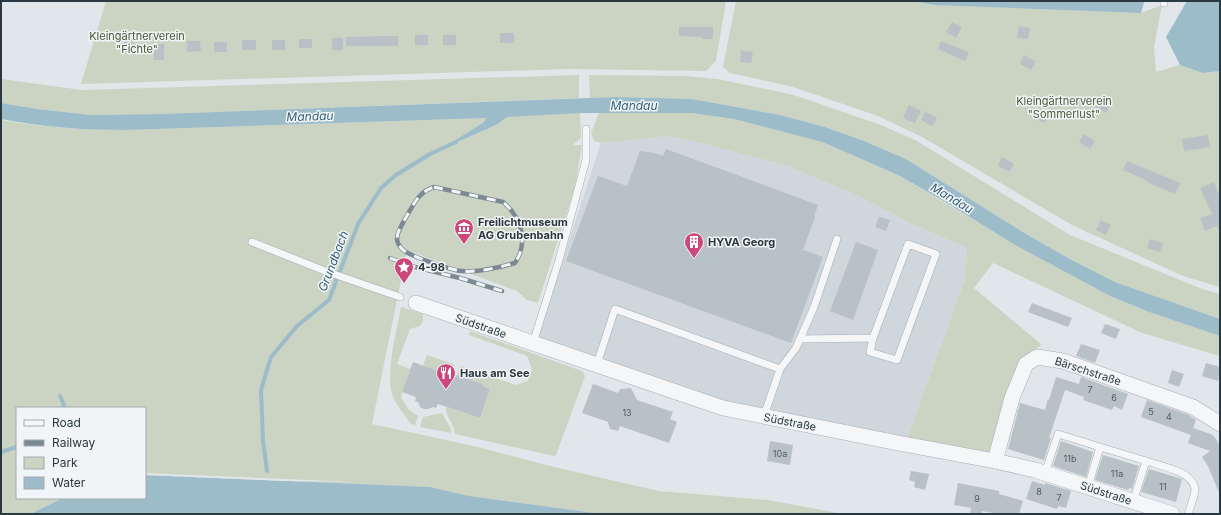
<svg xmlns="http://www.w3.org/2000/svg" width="1221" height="515" font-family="Inter,sans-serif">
<rect width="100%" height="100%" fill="#e1e6ea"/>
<path fill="#cfd6dc" d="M669,136L701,143L788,166L861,197L910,223L967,248L965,280L906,441L750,409L537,339L601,143Z"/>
<g fill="#cbd3c2">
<path d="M106,1H726L716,61L706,71L569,69L81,84Z"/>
<path d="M736,1H912L934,5L1141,13L1162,5L1154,47L1156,72L1180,65L1203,73L1220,71V287L1183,276L1072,225L922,137L878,116L793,87L730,73L723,67Z"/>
<path d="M579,75V98L162,114L91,115L37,109L1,103V79L82,90Z"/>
<path d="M589,75L685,76L718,79L794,95L881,125L917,141L1070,235L1202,289L1220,294V319L1115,282L1068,258L1021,231L906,159L864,141L825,127L780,115L692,99L616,97L590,98Z"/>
<path d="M580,112L581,137L573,145H582L575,187L538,303L527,300L517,291L407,250L372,424L478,447L554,467L659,491L768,500L844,514H602L469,496L430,487L145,475V408H17V498H63L30,514H4L1,512V120C42,127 83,130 125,130L486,118L484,122L454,141L455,143L496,125L507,117Z"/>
<path d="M599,113H691L734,119L822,142L900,176L1015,245L1110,296L1149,312L1220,336V356L1142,333L993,263L974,288L1042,345L1024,357L990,454L906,441L965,280L967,248L910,223L861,197L788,166L701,143L669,136L601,143L594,141L591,133Z"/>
<path d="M401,307L423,314V321L420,326L410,329L397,364L410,369L401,397L408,409L418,416L415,425L411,424C406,416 399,409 395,401C383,380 397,330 401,307Z"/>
<path d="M470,331L582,371L585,376L556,455L554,456L455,434C455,424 445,417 446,407L480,418L490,389L483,386V384L457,375L460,366L516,385L528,381L532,369L527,356L469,335Z"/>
<path d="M427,355L454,364L450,375L423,366Z"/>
<path d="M442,413L451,429V433L420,427L423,417Z"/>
</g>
<g fill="#9dbcc9">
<path d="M912,1H1144V2L1141,13L934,5Z"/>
<path d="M1187,1H1220V71L1203,73L1180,65L1166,37Z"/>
<path d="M616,97L692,99L780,115L825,127L864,141L906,159L1021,231L1068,258L1115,282L1220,319V336L1149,312L1110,296L1015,245L945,202L900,176L859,158L822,142L734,119L691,113H580L507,117L496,125L455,143H452L454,141L484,122L486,118L125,130C83,130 42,127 1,119V103L37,109L91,115L162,114Z"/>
<path d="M145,475L430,487L469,496L602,514H30L63,498H145Z"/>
</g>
<path fill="#e1e6ea" d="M145,473L284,479L359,482L284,481L145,475Z"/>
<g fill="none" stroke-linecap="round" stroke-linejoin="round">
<g stroke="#9dbcc9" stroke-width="4">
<path d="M60,396L64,405L63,408"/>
<path d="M1,452L17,447"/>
<path d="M267,471L263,441L261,390L271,357L297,326L329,300L358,224L381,188L396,175L430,154L456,142"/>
</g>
</g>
<g fill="#b8c1c6">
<path d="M952,22L962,27L956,38L946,32Z"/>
<path d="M1019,26L1030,28L1028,39L1017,38Z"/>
<path d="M679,27H713V39H702V37L679,36Z"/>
<rect x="500" y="33" width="14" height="10"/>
<rect x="415" y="35" width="13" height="10"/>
<rect x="443" y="35" width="13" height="10"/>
<path d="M384,36H398V46H346V37Z"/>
<rect x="332" y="38" width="11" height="12"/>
<rect x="299" y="39" width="13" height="9"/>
<path d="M125,40L138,45L135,55L121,50Z"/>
<rect x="242" y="40" width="14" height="10"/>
<rect x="272" y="40" width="13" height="10"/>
<path d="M187,41H200L201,51L187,52Z"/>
<path d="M941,41L969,52L965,61L938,49Z"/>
<rect x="214" y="42" width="13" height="10"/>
<rect x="154" y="44" width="10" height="16"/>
<path d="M741,51L753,52L751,63L740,62Z"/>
<path d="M1024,55L1036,62L1031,70L1020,64Z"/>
<path d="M1100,98L1111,104L1106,113L1095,107Z"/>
<path d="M909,105L921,111L915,123L903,118Z"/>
<path d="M1038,108L1049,115L1044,123L1033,117Z"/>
<path d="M925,112L937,118L932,126L921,120Z"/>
<path d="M1084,134L1095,141L1090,149L1079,142Z"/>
<path d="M1208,135L1210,147L1184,151L1182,139Z"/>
<path d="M666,149L818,205L814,216L815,217L803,250L823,257L791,343L566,261L598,176L627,186L640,151L655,153L663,156Z"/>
<path d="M1002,157L1014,164L1010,172L998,166Z"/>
<path d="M1127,161L1180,183L1175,194L1147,182L1148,181L1123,170Z"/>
<path d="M1214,182L1220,197V233L1217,226L1205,231L1200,218L1212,214L1200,188Z"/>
<path d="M879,217L890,220L886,231L875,227Z"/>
<path d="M1101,220L1111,225L1106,235L1096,230Z"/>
<path d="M1150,239L1163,243L1160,252L1147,248Z"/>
<path d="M856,242L878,250L853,320L830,311Z"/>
<path d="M1032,303L1072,318L1068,327L1028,312Z"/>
<path d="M1105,324L1120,329L1116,339L1101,333Z"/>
<path d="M1081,344L1100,350L1095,363L1076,356Z"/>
<path d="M413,362L456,377L457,375L483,384V386L490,389L480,418L438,404L436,408L433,407L428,409H424L420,407L418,402L415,401L416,397L402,392Z"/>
<path d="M1206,363L1220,367L1218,381L1202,376Z"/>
<path d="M1172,370L1184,374L1179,387L1168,383Z"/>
<path d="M1056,377L1079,384L1081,377L1128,394L1122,410L1114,406L1112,410L1083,400L1084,397L1065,390L1049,438H1051L1044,460L1008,449L1020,403L1045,410L1048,399L1049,400Z"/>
<path d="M593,384L618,393L620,389L631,388L637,400L673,412L670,419L677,422L669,443L620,426L618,431L610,429L608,422L582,413Z"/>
<path d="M1147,400L1189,415L1196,420L1192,431L1193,428L1213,435L1220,445V495L1208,466L1202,457L1210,451L1188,443L1191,435L1141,417Z"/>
<path d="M770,441L793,445L790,465L767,461Z"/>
<path d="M1061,441L1093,452L1086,477L1053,466Z"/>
<path d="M1103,455L1139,466L1132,489L1129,488L1128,490L1095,480Z"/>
<path d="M1149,469L1182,479L1176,502L1141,492Z"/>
<path d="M911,471L929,474L925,490L914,487L915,482L909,480Z"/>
<path d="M1032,481L1045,485V483L1071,491L1066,508L1058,506L1057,509L1026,499Z"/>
<path d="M958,483L999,491V494L1023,501L1019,514H998L982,511V514H970L971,508L954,505Z"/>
</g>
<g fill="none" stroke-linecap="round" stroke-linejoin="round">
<defs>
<g id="lane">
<path d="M1164,3V1"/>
<path d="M252,242L325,271L400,297"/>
<path d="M800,339L873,338L908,244L936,254L897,360L870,352L873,338"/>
<path d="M533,343L559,260L586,160V129"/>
<path d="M597,364L615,309L780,369L764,416"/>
<path d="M780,369L796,348L814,307L837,239"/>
<path d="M1045,473L1058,434L1100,447"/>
<path d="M1088,487L1100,447L1146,461"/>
<path d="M1133,502L1146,461C1160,466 1194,471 1195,490C1195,495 1190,508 1188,514"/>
</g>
<g id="street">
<path d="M416,303L723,408L898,443L995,461L1035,470L1172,514"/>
<path d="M995,461L1012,398L1026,364L1037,357L1063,361L1193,407L1220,424"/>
</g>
</defs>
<use href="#lane" stroke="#a6aeb4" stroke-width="8"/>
<use href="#street" stroke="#a6aeb4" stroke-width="16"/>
<use href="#lane" stroke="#f4f6f8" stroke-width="7"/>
<use href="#street" stroke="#f4f6f8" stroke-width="15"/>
<defs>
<g id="rail">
<path d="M434,187L503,202C521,217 529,242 515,263C500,267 476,273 461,271C451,270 410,256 403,250C400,247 397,243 397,239C397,230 405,220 409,212C416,200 421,191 434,187Z"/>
<path d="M390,258L411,266L460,278L502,291"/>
</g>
</defs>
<use href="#rail" stroke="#7b8993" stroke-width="4.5"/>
<use href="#rail" stroke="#f1f5f7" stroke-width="3" stroke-dasharray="9" stroke-linecap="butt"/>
</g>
<defs>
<symbol id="museum-pin" viewBox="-11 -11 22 30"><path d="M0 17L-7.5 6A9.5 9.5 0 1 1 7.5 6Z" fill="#cd487a" stroke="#f1f5f7"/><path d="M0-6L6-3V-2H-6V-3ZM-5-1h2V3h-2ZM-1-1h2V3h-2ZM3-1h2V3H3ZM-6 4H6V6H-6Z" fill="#fff"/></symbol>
<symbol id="building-pin" viewBox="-11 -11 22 30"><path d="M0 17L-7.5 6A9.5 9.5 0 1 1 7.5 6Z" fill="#cd487a" stroke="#f1f5f7"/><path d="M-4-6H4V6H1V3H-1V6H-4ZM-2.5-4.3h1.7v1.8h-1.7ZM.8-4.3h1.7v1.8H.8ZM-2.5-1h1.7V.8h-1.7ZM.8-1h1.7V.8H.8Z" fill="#fff"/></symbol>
<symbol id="sight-pin" viewBox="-11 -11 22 30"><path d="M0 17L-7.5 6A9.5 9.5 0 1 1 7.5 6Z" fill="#cd487a" stroke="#f1f5f7"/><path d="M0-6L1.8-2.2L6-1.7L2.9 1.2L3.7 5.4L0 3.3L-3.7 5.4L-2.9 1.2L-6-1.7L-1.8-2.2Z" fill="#fff"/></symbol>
<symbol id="restaurant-pin" viewBox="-11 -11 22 30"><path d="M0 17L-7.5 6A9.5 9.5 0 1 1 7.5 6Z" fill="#cd487a" stroke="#f1f5f7"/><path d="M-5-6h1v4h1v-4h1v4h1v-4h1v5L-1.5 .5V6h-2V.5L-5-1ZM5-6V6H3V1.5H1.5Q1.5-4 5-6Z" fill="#fff"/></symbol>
</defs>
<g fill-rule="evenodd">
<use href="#museum-pin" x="453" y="217" width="22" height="30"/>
<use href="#building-pin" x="683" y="231" width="22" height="30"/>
<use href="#sight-pin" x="393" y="256" width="22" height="30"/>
<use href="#restaurant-pin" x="435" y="362" width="22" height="30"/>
</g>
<g text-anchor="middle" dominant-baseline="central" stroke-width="3" stroke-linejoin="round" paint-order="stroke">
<g font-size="9" fill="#4e5a62">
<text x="1090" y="389">7</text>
<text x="1114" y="397">6</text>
<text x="1151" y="411">5</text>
<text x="627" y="412">13</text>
<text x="1169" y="416">4</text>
<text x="780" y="453">10a</text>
<text x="1070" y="458">11b</text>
<text x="1117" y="473">11a</text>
<text x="1163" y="486">11</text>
<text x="1039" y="491">8</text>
<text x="1059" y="497">7</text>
<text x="977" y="498">9</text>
</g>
<g font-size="11" fill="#475d37" stroke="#f1f5f7">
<text x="137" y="36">Kleingärtnerverein<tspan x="137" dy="13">"Fichte"</tspan></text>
<text x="1064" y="101">Kleingärtnerverein<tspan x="1064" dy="13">"Sommerlust"</tspan></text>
</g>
<g font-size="11" font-weight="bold" fill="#2a3841" stroke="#f1f5f7" text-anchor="start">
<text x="478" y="222">Freilichtmuseum<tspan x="478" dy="13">AG Grubenbahn</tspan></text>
<text x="708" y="242">HYVA Georg</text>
<text x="418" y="267">4-98</text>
<text x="460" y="373">Haus am See</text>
</g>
<g font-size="11" fill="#2a3841" stroke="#f1f5f7">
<text transform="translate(481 326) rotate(19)">Südstraße</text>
<text transform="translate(1088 371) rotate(18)">Bärschstraße</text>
<text transform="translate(790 422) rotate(11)">Südstraße</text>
<text transform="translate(1106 493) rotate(18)">Südstraße</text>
</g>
<g font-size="12" font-style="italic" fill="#345f75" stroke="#f1f5f7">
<text x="634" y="105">Mandau</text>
<text transform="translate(310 116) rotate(-2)">Mandau</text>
<text transform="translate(952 198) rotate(31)">Mandau</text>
<text transform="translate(333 261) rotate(-69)">Grundbach</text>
</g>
</g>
<rect width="1221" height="515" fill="none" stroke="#2a3841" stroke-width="4"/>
<rect x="16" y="407" width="130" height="92" fill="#f1f5f7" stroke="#a1a9ae"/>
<rect x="24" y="420" width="20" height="6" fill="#f4f6f8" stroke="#a1a9ae"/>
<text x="52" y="427" font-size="12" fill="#2a3841">Road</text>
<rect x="24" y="440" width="20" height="6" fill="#7b8993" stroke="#a1a9ae"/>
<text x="52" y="447" font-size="12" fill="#2a3841">Railway</text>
<rect x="24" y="457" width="20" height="12" fill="#cbd3c2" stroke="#a1a9ae"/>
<text x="52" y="467" font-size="12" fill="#2a3841">Park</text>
<rect x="24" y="477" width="20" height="12" fill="#9dbcc9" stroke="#a1a9ae"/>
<text x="52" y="487" font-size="12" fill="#2a3841">Water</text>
</svg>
